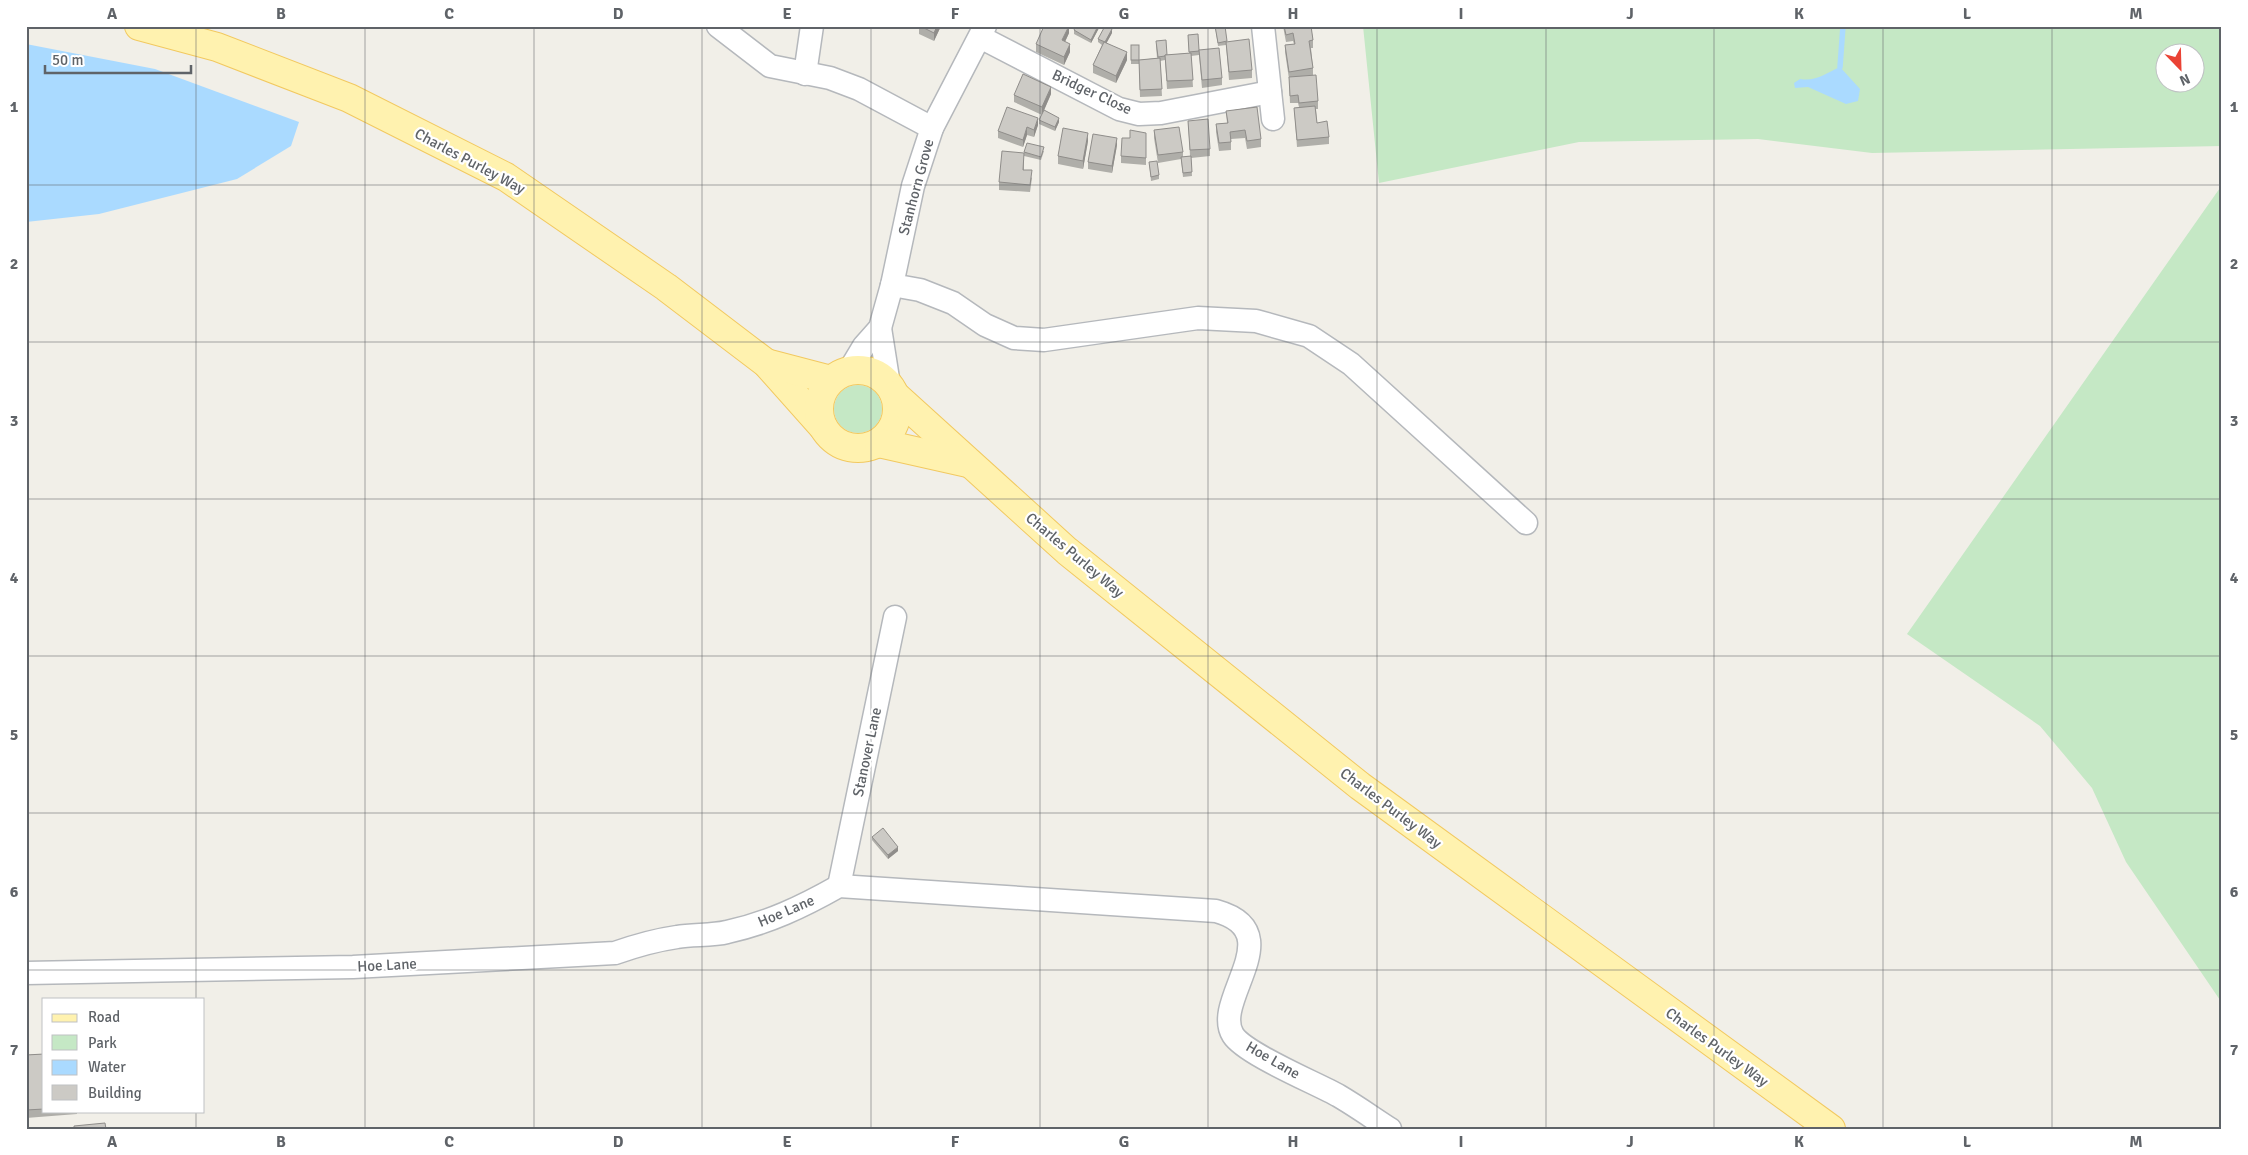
<svg xmlns="http://www.w3.org/2000/svg" width="2248" height="1155" font-family="Signika,sans-serif">
<rect width="100%" height="100%" fill="#f1efe8"/>
<g fill="#c5e8c5" fill-rule="evenodd">
<path d="M1363,26H2222V146L1872,153L1758,139L1579,142L1379,183ZM2166,52H2196V82H2166Z"/>
<path d="M2222,185V1003L2126,862L2092,788L2040,726L1907,634Z"/>
<circle cx="858" cy="409" r="24"/>
</g>
<g fill="#aadaff">
<path d="M26,44L155,69L299,122L291,146L237,179L99,214L26,222Z"/>
<path d="M1840,67L1860,89L1858,101L1846,104L1808,87L1795,88L1794,83L1800,79C1816,82 1826,73 1840,67Z"/>
</g>
<g fill="none" stroke-linecap="round" stroke-linejoin="round">
<path stroke="#aadaff" stroke-width="5.5" d="M1840,67L1843,26"/>
<defs>
<g id="minor">
<path d="M718,26L770,66L830,78L859,89L932,128"/>
<path d="M1263,26L1273,119"/>
<path d="M980,37L1119,109L1139,114L1161,113L1270,92"/>
<path d="M805,74L812,26"/>
<path d="M892,285L920,290L953,303L985,325L1014,338L1044,340L1198,318L1256,321L1309,336L1351,364L1526,523"/>
<path d="M880,328L889,385"/>
<path d="M849,371L864,346L880,328L892,285L913,186L932,128L985,26"/>
<path d="M839,886L895,617"/>
<path d="M26,973L353,967L615,953C635,946 656,940 677,937C693,934 711,936 727,932C768,923 802,907 839,886L1216,911C1292,932 1211,1000 1233,1035C1245,1054 1316,1083 1339,1096C1356,1106 1373,1118 1390,1129"/>
</g>
<g id="major">
<path d="M139,26L217,47L349,98L506,177L666,287L766,363L823,427"/>
<path d="M766,363L831,380"/>
<circle cx="858" cy="409" r="39"/>
<path d="M895,395L1067,551L1360,786L1831,1129"/>
<path d="M879,443L968,463"/>
</g>
</defs>
<use href="#minor" stroke="#b5b8bc" stroke-width="25"/>
<use href="#major" stroke="#f2c960" stroke-width="30"/>
<use href="#minor" stroke="#fff" stroke-width="22"/>
<use href="#major" stroke="#fff2af" stroke-width="28"/>
</g>
<g fill="#afaea9">
<path d="M919,26H941L934,41L919,34Z"/>
<path d="M1069,26V33L1065,42L1070,52L1064,65L1036,52V44Z"/>
<path d="M1099,26V28L1091,43L1074,34V30Z"/>
<path d="M1215,26L1227,42L1252,70V78L1229,80L1226,45L1218,46Z"/>
<path d="M1283,26H1311L1313,40V48H1311L1313,68V75L1318,101V109H1316L1317,123L1329,137V144L1297,147L1294,108L1299,107L1298,103H1290L1289,79L1285,52V45L1294,44L1293,41L1286,42Z"/>
<path d="M1112,33L1106,43L1127,60L1116,83L1093,73V65L1102,45L1098,42V39Z"/>
<path d="M1188,35L1222,78V85L1202,88L1199,55L1191,56L1193,87L1167,89L1165,60L1160,61L1162,96L1140,97L1139,64H1131V45L1139,60L1157,58L1156,45L1167,55L1189,53Z"/>
<path d="M1051,94L1044,110L1059,122L1055,131L1039,124V120L1042,115L1014,102V95Z"/>
<path d="M1226,111L1261,139V147L1247,149L1245,138L1231,139V150L1219,151L1216,132V124L1227,123Z"/>
<path d="M1188,121L1210,149V156L1191,158L1192,176L1183,177L1181,159L1158,163L1154,138V130L1183,152V157L1190,156Z"/>
<path d="M1038,125L1034,137L1027,135L1023,147L998,138V131Z"/>
<path d="M1146,133V165L1121,163V156L1130,138Z"/>
<path d="M1088,141L1083,169L1058,164V156Z"/>
<path d="M1117,145L1112,173L1088,169V162Z"/>
<path d="M1044,151L1041,160L1024,156V152Z"/>
<path d="M1024,160V170L1032,178L1030,192L999,190V182Z"/>
<path d="M1149,162L1159,175V179L1151,181Z"/>
<path d="M872,837L898,851L888,859L872,840Z"/>
<path d="M44,1054V1111H77V1114L26,1118V1055Z"/>
</g>
<g fill="#8f8d8a">
<path d="M937,26H941L934,41V33Z"/>
<path d="M1069,26V33L1062,48V40Z"/>
<path d="M1098,26H1099V28L1091,43V40Z"/>
<path d="M1112,29V33L1105,46V42Z"/>
<path d="M1070,44V52L1064,65V57Z"/>
<path d="M1127,52V60L1116,83V76Z"/>
<path d="M1051,87V94L1042,115V107Z"/>
<path d="M1038,118V125L1034,137V130Z"/>
<path d="M1059,118V122L1055,131V127Z"/>
<path d="M1027,127V135L1023,147V140Z"/>
<path d="M1088,133V141L1083,169V161Z"/>
<path d="M1117,138V145L1112,173V166Z"/>
<path d="M898,847V851L888,859V855Z"/>
</g>
<g fill="#cccac5" stroke="#8f8d8a">
<path d="M920,26H937L934,33Z"/>
<path d="M1044,26H1069L1062,40L1070,44L1064,57L1036,44Z"/>
<path d="M1076,26H1098L1091,40L1074,30Z"/>
<path d="M1105,26H1108L1112,29L1105,42L1098,39Z"/>
<path d="M1215,26H1225L1227,41L1218,43Z"/>
<path d="M1284,26H1311L1313,40L1309,41L1313,68L1289,72L1285,45L1295,44L1293,33L1286,35Z"/>
<path d="M1198,34L1199,50V51L1189,52L1188,35Z"/>
<path d="M1249,39L1252,70L1229,72L1226,42Z"/>
<path d="M1166,40L1167,55H1165V56L1158,57L1156,41Z"/>
<path d="M1104,42L1127,52L1116,76L1093,65Z"/>
<rect x="1131" y="45" width="8" height="15"/>
<path d="M1219,48L1222,78L1202,80L1199,50Z"/>
<path d="M1191,53L1193,80L1167,81L1165,55Z"/>
<path d="M1160,58L1162,89L1140,90L1139,60Z"/>
<path d="M1023,74L1051,87L1042,107L1014,95Z"/>
<path d="M1316,75L1318,101L1299,103L1298,95L1290,96L1289,77Z"/>
<path d="M1315,106L1317,123L1327,121L1329,137L1297,140L1294,108Z"/>
<path d="M1007,107L1038,118L1034,130L1027,127L1023,140L998,131Z"/>
<path d="M1257,107L1261,139L1247,141L1245,130L1230,132L1231,142L1219,143L1216,124L1228,123L1226,111Z"/>
<path d="M1044,110L1059,118L1055,127L1039,120Z"/>
<path d="M1208,119L1210,149L1190,150L1188,121Z"/>
<path d="M1179,127L1183,152L1158,155L1154,130Z"/>
<path d="M1063,128L1088,133L1083,161L1058,156Z"/>
<path d="M1130,130L1146,133V158L1121,156L1122,138H1130Z"/>
<path d="M1093,134L1117,138L1112,166L1088,162Z"/>
<path d="M1027,143L1044,147L1041,157L1024,152Z"/>
<path d="M1002,151L1024,153L1023,170H1032L1030,185L999,182Z"/>
<path d="M1191,156L1192,172L1183,173L1181,157Z"/>
<path d="M1157,161L1159,175L1151,177L1149,162Z"/>
<path d="M883,828L898,847L888,855L872,837Z"/>
<path d="M44,1054V1109L26,1110V1055Z"/>
<path d="M105,1123L106,1129H74V1126Z"/>
</g>
<path fill="none" stroke="#5f6368" stroke-width="1" stroke-opacity="0.55" d="M196,26V999M365,26V1129M534,26V1129M702,26V1129M871,26V1129M1040,26V1129M1208,26V1129M1377,26V1129M1546,26V1129M1714,26V1129M1883,26V1129M2052,26V1129M26,185H2222M26,342H2222M26,499H2222M26,656H2222M26,813H2222M26,970H2222M196,1111V1129"/>
<g text-anchor="middle" dominant-baseline="central" stroke-width="4.5" stroke-linejoin="round" paint-order="stroke">
<g font-size="15" fill="#5f6368" stroke="#fff">
<text transform="translate(1092 92) rotate(25)">Bridger Close</text>
<text transform="translate(470 161) rotate(28)">Charles Purley Way</text>
<text transform="translate(916 187) rotate(-75)">Stanhorn Grove</text>
<text transform="translate(1075 555) rotate(40)">Charles Purley Way</text>
<text transform="translate(867 752) rotate(-78)">Stanover Lane</text>
<text transform="translate(1391 808) rotate(37)">Charles Purley Way</text>
<text transform="translate(786 911) rotate(-23)">Hoe Lane</text>
<text transform="translate(387 965) rotate(-3)">Hoe Lane</text>
<text transform="translate(1717 1047) rotate(36)">Charles Purley Way</text>
<text transform="translate(1273 1060) rotate(30)">Hoe Lane</text>
</g>
</g>
<rect width="2248" height="1155" fill="none" stroke="#ffffff" stroke-width="55"/>
<rect x="42" y="998" width="162" height="115" fill="#ffffff" stroke="#bfc1c3"/>
<rect x="52" y="1014" width="25" height="8" fill="#fff2af" stroke="#bfc1c3"/>
<text x="88" y="1022" font-size="15" fill="#5f6368">Road</text>
<rect x="52" y="1035" width="25" height="15" fill="#c5e8c5" stroke="#bfc1c3"/>
<text x="88" y="1048" font-size="15" fill="#5f6368">Park</text>
<rect x="52" y="1060" width="25" height="15" fill="#aadaff" stroke="#bfc1c3"/>
<text x="88" y="1072" font-size="15" fill="#5f6368">Water</text>
<rect x="52" y="1085" width="25" height="15" fill="#cccac5" stroke="#bfc1c3"/>
<text x="88" y="1098" font-size="15" fill="#5f6368">Building</text>
<g transform="translate(2180 68) rotate(157)"><circle r="24" fill="#ffffff" stroke="#bfc1c3"/>
<path d="M0-4L9 19L0 12L-9 19Z" fill="#ea4335"/>
<text y="-8" font-size="14" font-weight="bold" text-anchor="middle" fill="#5f6368">N</text>
</g>
<path d="M45 65v8h146v-8" fill="none" stroke="#5f6368" stroke-width="2.5"/>
<text x="52" y="65" font-size="15" fill="#5f6368" stroke="#ffffff" stroke-width="4" paint-order="stroke">50 m</text>
<rect x="28" y="28" width="2192" height="1100" fill="none" stroke="#5f6368" stroke-width="2"/>
<g font-size="16" text-anchor="middle" font-weight="bold" fill="#5f6368">
<text x="112" y="19">A</text>
<text x="281" y="19">B</text>
<text x="449" y="19">C</text>
<text x="618" y="19">D</text>
<text x="787" y="19">E</text>
<text x="955" y="19">F</text>
<text x="1124" y="19">G</text>
<text x="1293" y="19">H</text>
<text x="1461" y="19">I</text>
<text x="1630" y="19">J</text>
<text x="1799" y="19">K</text>
<text x="1967" y="19">L</text>
<text x="2136" y="19">M</text>
<text x="14" y="112">1</text>
<text x="2234" y="112">1</text>
<text x="14" y="269">2</text>
<text x="2234" y="269">2</text>
<text x="14" y="426">3</text>
<text x="2234" y="426">3</text>
<text x="14" y="583">4</text>
<text x="2234" y="583">4</text>
<text x="14" y="740">5</text>
<text x="2234" y="740">5</text>
<text x="14" y="897">6</text>
<text x="2234" y="897">6</text>
<text x="14" y="1055">7</text>
<text x="2234" y="1055">7</text>
<text x="112" y="1147">A</text>
<text x="281" y="1147">B</text>
<text x="449" y="1147">C</text>
<text x="618" y="1147">D</text>
<text x="787" y="1147">E</text>
<text x="955" y="1147">F</text>
<text x="1124" y="1147">G</text>
<text x="1293" y="1147">H</text>
<text x="1461" y="1147">I</text>
<text x="1630" y="1147">J</text>
<text x="1799" y="1147">K</text>
<text x="1967" y="1147">L</text>
<text x="2136" y="1147">M</text>
</g>
</svg>
